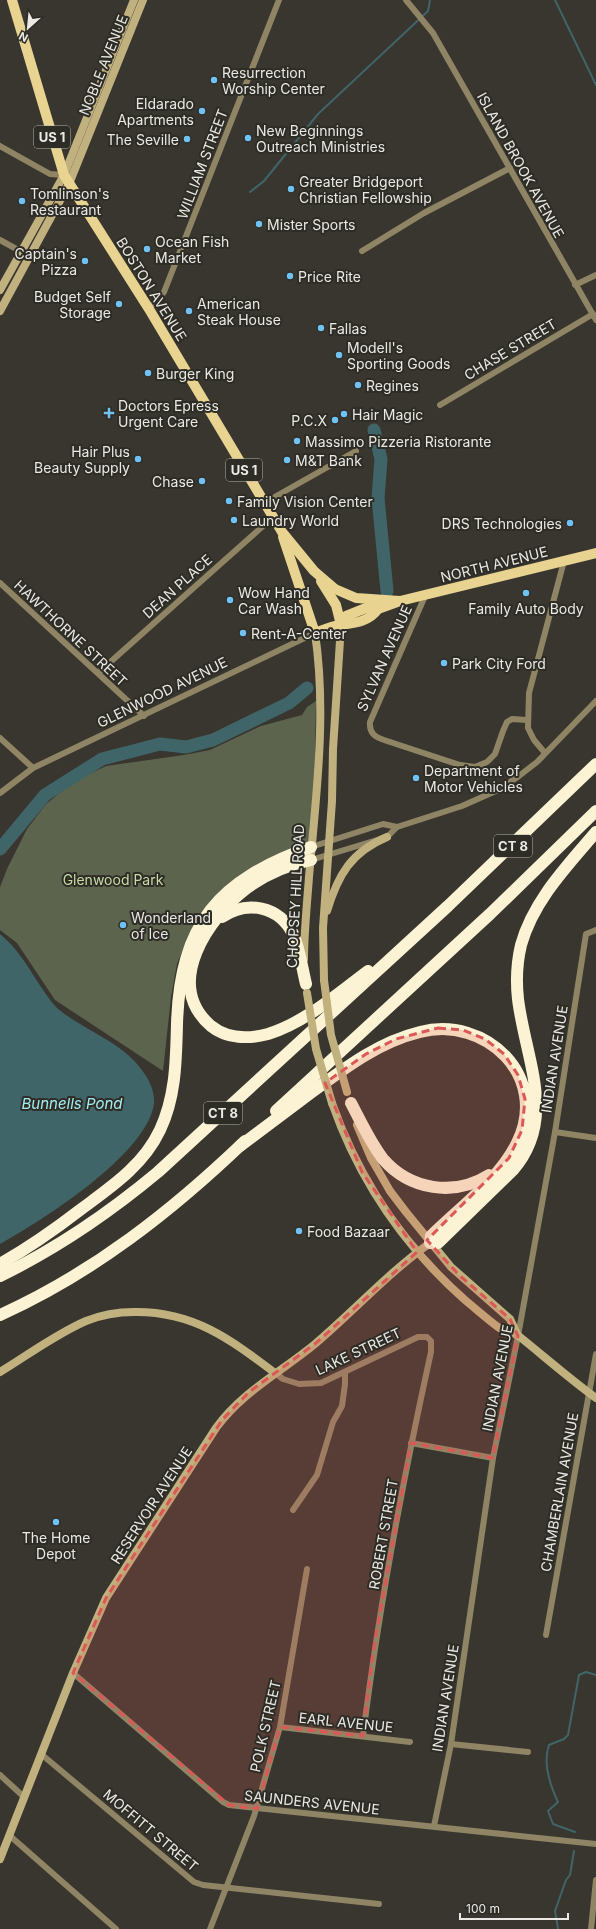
<svg xmlns="http://www.w3.org/2000/svg" width="596" height="1929" font-family="Inter,sans-serif">
<rect width="100%" height="100%" fill="#38362f"/>
<path fill="#5d644e" d="M316,701L314,817L311,854L213,911L181,954L177,964L171,997L163,1071L55,1000L17,943L0,930V887L7,869L27,829L46,804L75,781L106,766L184,755L210,750L261,726L302,715L307,707Z"/>
<path fill="#406569" d="M0,934C17,948 27,965 39,984C45,992 50,1001 57,1008C84,1031 124,1042 144,1073C150,1081 155,1093 154,1104C146,1155 43,1220 0,1244Z"/>
<g fill="none" stroke-linecap="round" stroke-linejoin="round">
<g stroke="#406569" stroke-width="2">
<path d="M555,0L596,85"/>
<path d="M250,192L264,181L318,114L428,11L430,0"/>
<path d="M575,1832L553,1824L548,1811L558,1802C550,1785 543,1762 549,1745L564,1739L568,1735L579,1675L586,1672L596,1675"/>
<path d="M558,1929L555,1911L566,1880L570,1875L574,1851"/>
</g>
<g stroke="#406569" stroke-width="13">
<path d="M374,430L381,459L378,498L387,591"/>
<path d="M0,849L45,795L102,759L160,744L186,747L213,740L289,703L307,688"/>
</g>
<g stroke="#8f8565" stroke-width="6">
<path d="M406,0L433,33L596,320"/>
<path d="M0,146L50,174L64,175"/>
<path d="M0,240L29,256"/>
<path d="M362,251L424,213L510,168"/>
<path d="M575,285L596,275"/>
<path d="M149,309L164,292L279,0"/>
<path d="M440,405L593,314"/>
<path d="M264,503L356,451"/>
<path d="M0,583L144,716"/>
<path d="M425,596L370,722C369,733 375,737 384,740L460,765L475,767L487,762L495,754L503,731L507,722L512,719L527,720"/>
<path d="M98,673L273,517"/>
<path d="M0,738L33,768"/>
<path d="M545,753L534,740L528,728L529,693L564,561"/>
<path d="M0,793L33,768L315,633"/>
<path d="M311,847L383,824L397,827"/>
<path d="M311,860L387,837L397,827L462,806L498,790L519,776L537,762L596,701"/>
<path d="M555,1132L596,1138"/>
<path d="M275,1373L283,1379L299,1384L321,1383L418,1337H427L431,1341V1352C403,1479 379,1607 363,1736"/>
<path d="M411,1443L493,1458"/>
<path d="M293,1510L317,1475L333,1422L342,1406L345,1384V1373"/>
<path d="M546,1635L596,1354"/>
<path d="M73,1673L223,1802L229,1805L596,1844"/>
<path d="M280,1727L410,1742"/>
<path d="M451,1744L528,1752"/>
<path d="M41,1754L194,1882L203,1885L379,1904"/>
<path d="M0,1775L24,1797"/>
<path d="M434,1826L451,1744L493,1458L518,1336L555,1132L586,934L596,930"/>
<path d="M9,1835L116,1929"/>
<path d="M210,1929L254,1816L280,1727L307,1569"/>
<path d="M591,1929L596,1880"/>
</g>
<g stroke="#c1b17e" stroke-width="8">
<path d="M0,290L64,175L134,0"/>
<path d="M0,311L69,184L143,0"/>
<path d="M327,911C338,875 351,852 387,837"/>
<path d="M304,959C304,932 307,905 309,877C316,796 327,714 315,633"/>
<path d="M324,980L323,928L332,801L333,749L341,625"/>
<path d="M332,1103C359,1180 405,1247 465,1300C476,1309 487,1319 498,1327C505,1332 514,1332 520,1337C546,1358 570,1379 596,1398"/>
<path d="M357,1125L371,1158L390,1191L406,1212L451,1267L510,1319L518,1336"/>
<path d="M0,1372C28,1355 56,1334 86,1321C101,1315 117,1312 134,1312C193,1311 230,1339 275,1373"/>
<path d="M0,1859L73,1673L106,1598L216,1428C242,1392 281,1372 315,1344C354,1311 388,1273 430,1243"/>
</g>
<g stroke="#e8d391" stroke-width="10">
<path d="M12,0L64,175L149,309L282,532L314,571L335,589L356,598L400,601"/>
<path d="M283,537L315,633C323,630 332,626 340,625C354,623 369,622 378,609"/>
<path d="M321,581L336,605L341,625"/>
<path d="M341,625L346,616L366,608L378,609L400,601L596,553"/>
</g>
<g stroke="#fcf3d4" stroke-width="12">
<path d="M311,860C288,865 266,874 247,888C209,917 162,984 211,1026C227,1039 249,1039 268,1034C306,1022 337,994 368,971"/>
<path d="M222,917C247,900 279,906 293,934C300,949 302,968 306,984"/>
<path d="M351,1103C361,1122 370,1142 383,1159C410,1190 454,1197 489,1175"/>
<path d="M276,1111L490,914L596,811"/>
<path d="M240,1146C264,1128 288,1110 312,1092C346,1067 379,1042 420,1032C486,1015 550,1077 517,1143C499,1180 460,1207 431,1236L430,1243H438L513,1170C558,1118 525,1058 518,999C516,981 517,962 521,945C533,901 567,866 596,832"/>
<path d="M0,1264C28,1248 54,1230 80,1210C111,1187 143,1166 160,1130C176,1096 176,1060 177,1024C180,923 219,880 311,847"/>
<path d="M0,1276C58,1248 110,1212 158,1172L448,906L596,764"/>
<path d="M0,1315C93,1273 172,1211 245,1141"/>
</g>
<g stroke="#c1b17e" stroke-width="8">
<path d="M324,980L331,1035L347,1092"/>
<path d="M307,993L316,1049L332,1103"/>
</g>
</g>
<path fill="#db5857" fill-opacity="0.2" stroke="#db5857" stroke-width="3" stroke-dasharray="8 5" stroke-linejoin="round" d="M438,1028L463,1030L485,1039L504,1054L518,1075L525,1099L522,1130L509,1158L427,1240L459,1275L510,1319L518,1336L493,1458L411,1443L373,1653L363,1736L280,1727L257,1809L229,1805L73,1673L106,1598L222,1420L249,1392L316,1343L417,1252L362,1172L325,1083L366,1054L396,1039Z"/>
<g fill="#70c1f4" stroke="#2d2c25" stroke-width="1.5">
<circle cx="214" cy="80" r="4"/>
<circle cx="202" cy="111" r="4"/>
<circle cx="248" cy="138" r="4"/>
<circle cx="187" cy="139" r="4"/>
<circle cx="291" cy="189" r="4"/>
<circle cx="22" cy="201" r="4"/>
<circle cx="259" cy="224" r="4"/>
<circle cx="147" cy="249" r="4"/>
<circle cx="85" cy="261" r="4"/>
<circle cx="290" cy="276" r="4"/>
<circle cx="119" cy="304" r="4"/>
<circle cx="189" cy="311" r="4"/>
<circle cx="321" cy="328" r="4"/>
<circle cx="339" cy="355" r="4"/>
<circle cx="148" cy="373" r="4"/>
<circle cx="358" cy="385" r="4"/>
<path d="M107 407h4v4h4v4h-4v4h-4v-4h-4v-4h4z"/>
<circle cx="344" cy="414" r="4"/>
<circle cx="335" cy="420" r="4"/>
<circle cx="297" cy="441" r="4"/>
<circle cx="138" cy="459" r="4"/>
<circle cx="287" cy="460" r="4"/>
<circle cx="202" cy="481" r="4"/>
<circle cx="229" cy="501" r="4"/>
<circle cx="234" cy="520" r="4"/>
<circle cx="570" cy="523" r="4"/>
<circle cx="526" cy="593" r="4"/>
<circle cx="230" cy="600" r="4"/>
<circle cx="243" cy="633" r="4"/>
<circle cx="444" cy="663" r="4"/>
<circle cx="416" cy="778" r="4"/>
<circle cx="123" cy="925" r="4"/>
<circle cx="299" cy="1231" r="4"/>
<circle cx="56" cy="1522" r="4"/>
</g>
<g text-anchor="middle" dominant-baseline="central" stroke-width="4" stroke-linejoin="round" paint-order="stroke">
<g fill="#2d2c25" stroke="#b1b0ab" stroke-width="1">
<rect x="34" y="126" width="36" height="22" rx="3"/>
<rect x="226" y="459" width="36" height="22" rx="3"/>
<rect x="494" y="835" width="38" height="22" rx="3"/>
<rect x="204" y="1102" width="38" height="22" rx="3"/>
</g>
<g font-size="13" font-weight="bold" fill="#eae9e5">
<text x="52" y="137">US 1</text>
<text x="244" y="470">US 1</text>
<text x="513" y="846">CT 8</text>
<text x="223" y="1113">CT 8</text>
</g>
<g font-size="14" fill="#eae9e5" stroke="#2d2c25">
<text transform="translate(103 65) rotate(-68)">NOBLE AVENUE</text>
<text transform="translate(202 164) rotate(-69)">WILLIAM STREET</text>
<text transform="translate(521 165) rotate(61)">ISLAND BROOK AVENUE</text>
<text transform="translate(152 289) rotate(58)">BOSTON AVENUE</text>
<text transform="translate(510 349) rotate(-31)">CHASE STREET</text>
<text transform="translate(494 564) rotate(-14)">NORTH AVENUE</text>
<text transform="translate(177 586) rotate(-42)">DEAN PLACE</text>
<text transform="translate(71 633) rotate(43)">HAWTHORNE STREET</text>
<text transform="translate(384 658) rotate(-66)">SYLVAN AVENUE</text>
<text transform="translate(162 692) rotate(-26)">GLENWOOD AVENUE</text>
<text transform="translate(295 896) rotate(-87)">CHOPSEY HILL ROAD</text>
<text transform="translate(554 1059) rotate(-81)">INDIAN AVENUE</text>
<text transform="translate(358 1351) rotate(-25)">LAKE STREET</text>
<text transform="translate(497 1378) rotate(-79)">INDIAN AVENUE</text>
<text transform="translate(559 1492) rotate(-80)">CHAMBERLAIN AVENUE</text>
<text transform="translate(151 1505) rotate(-57)">RESERVOIR AVENUE</text>
<text transform="translate(383 1534) rotate(-80)">ROBERT STREET</text>
<text transform="translate(445 1698) rotate(-81)">INDIAN AVENUE</text>
<text transform="translate(346 1722) rotate(6)">EARL AVENUE</text>
<text transform="translate(265 1726) rotate(-77)">POLK STREET</text>
<text transform="translate(312 1802) rotate(6)">SAUNDERS AVENUE</text>
<text transform="translate(151 1830) rotate(40)">MOFFITT STREET</text>
</g>
<g font-size="14" fill="#eae9e5" stroke="#2d2c25" text-anchor="start">
<text x="222" y="72">Resurrection<tspan x="222" dy="16">Worship Center</tspan></text>
<text x="194" y="103" text-anchor="end">Eldarado<tspan x="194" dy="16">Apartments</tspan></text>
<text x="256" y="130">New Beginnings<tspan x="256" dy="16">Outreach Ministries</tspan></text>
<text x="179" y="139" text-anchor="end">The Seville</text>
<text x="299" y="181">Greater Bridgeport<tspan x="299" dy="16">Christian Fellowship</tspan></text>
<text x="30" y="193">Tomlinson's<tspan x="30" dy="16">Restaurant</tspan></text>
<text x="267" y="224">Mister Sports</text>
<text x="155" y="241">Ocean Fish<tspan x="155" dy="16">Market</tspan></text>
<text x="77" y="253" text-anchor="end">Captain's<tspan x="77" dy="16">Pizza</tspan></text>
<text x="298" y="276">Price Rite</text>
<text x="111" y="296" text-anchor="end">Budget Self<tspan x="111" dy="16">Storage</tspan></text>
<text x="197" y="303">American<tspan x="197" dy="16">Steak House</tspan></text>
<text x="329" y="328">Fallas</text>
<text x="347" y="347">Modell's<tspan x="347" dy="16">Sporting Goods</tspan></text>
<text x="156" y="373">Burger King</text>
<text x="366" y="385">Regines</text>
<text x="118" y="405">Doctors Epress<tspan x="118" dy="16">Urgent Care</tspan></text>
<text x="352" y="414">Hair Magic</text>
<text x="327" y="420" text-anchor="end">P.C.X</text>
<text x="305" y="441">Massimo Pizzeria Ristorante</text>
<text x="130" y="451" text-anchor="end">Hair Plus<tspan x="130" dy="16">Beauty Supply</tspan></text>
<text x="295" y="460">M&amp;T Bank</text>
<text x="194" y="481" text-anchor="end">Chase</text>
<text x="237" y="501">Family Vision Center</text>
<text x="242" y="520">Laundry World</text>
<text x="562" y="523" text-anchor="end">DRS Technologies</text>
<text x="238" y="592">Wow Hand<tspan x="238" dy="16">Car Wash</tspan></text>
<text x="526" y="608" text-anchor="middle">Family Auto Body</text>
<text x="251" y="633">Rent-A-Center</text>
<text x="452" y="663">Park City Ford</text>
<text x="424" y="770">Department of<tspan x="424" dy="16">Motor Vehicles</tspan></text>
<text x="131" y="917">Wonderland<tspan x="131" dy="16">of Ice</tspan></text>
<text x="307" y="1231">Food Bazaar</text>
<text x="56" y="1537" text-anchor="middle">The Home<tspan x="56" dy="16">Depot</tspan></text>
</g>
<g font-size="14" fill="#c9dba6" stroke="#2d2c25">
<text x="113" y="879">Glenwood Park</text>
</g>
<g font-size="15" font-style="italic" fill="#a2ebf2" stroke="#2d2c25">
<text x="72" y="1103">Bunnells Pond</text>
</g>
</g>
<g transform="translate(28 28) rotate(207)" stroke="#2d2c25" stroke-width="3" paint-order="stroke">
<path d="M0-3L7 15L0 10L-7 15Z" fill="#eae9e5"/>
<text y="-6" font-size="11" font-weight="bold" text-anchor="middle" fill="#eae9e5">N</text>
</g>
<path d="M460 1913v6h108v-6" fill="none" stroke="#eae9e5" stroke-width="2"/>
<text x="466" y="1913" font-size="12" fill="#eae9e5" stroke="#2d2c25" stroke-width="3" paint-order="stroke">100 m</text>
</svg>
